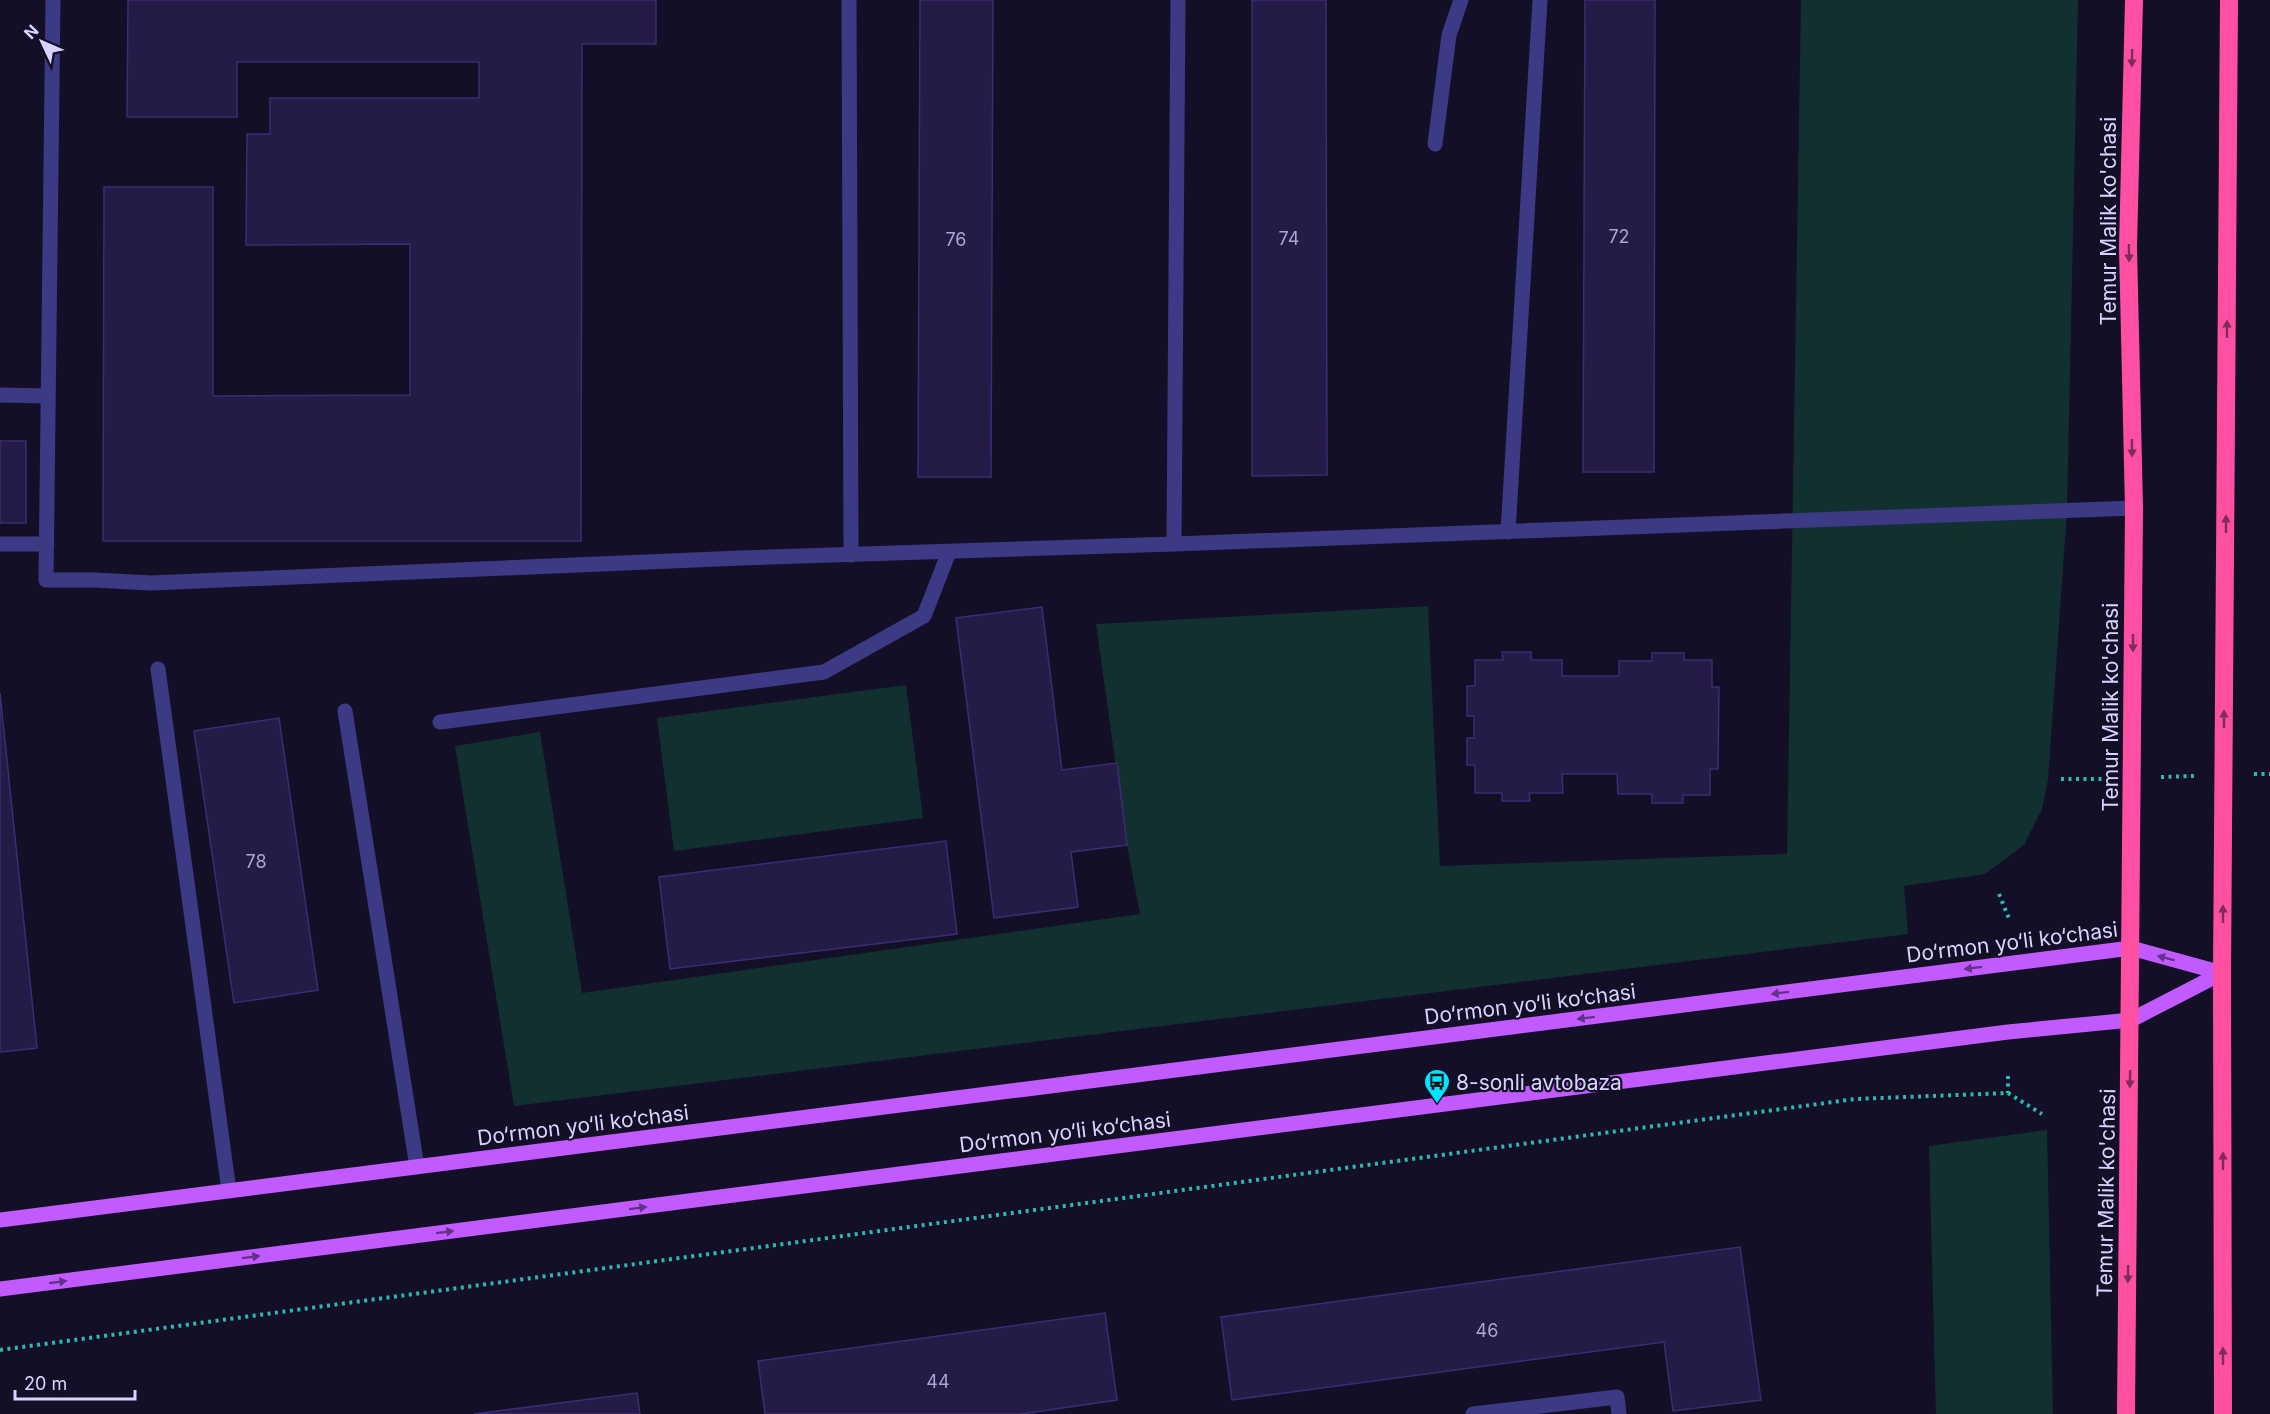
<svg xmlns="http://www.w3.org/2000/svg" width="2270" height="1414" font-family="Inter,sans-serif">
<rect width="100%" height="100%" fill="#130f26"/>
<g fill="#12302f">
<path d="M1801,0H2078L2067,511L2048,780L2042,809L2024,845L1985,874L1904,886L1908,934L514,1106L455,746L540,732L582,993L1140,914L1127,845L1096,624L1428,606L1440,866L1787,854Z"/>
<path d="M906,685L923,818L674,851L657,718Z"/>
<path d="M2047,1130L2053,1414H1936L1929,1146Z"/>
</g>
<g fill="#241b47" stroke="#3b2d73" stroke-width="1.5">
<path d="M128,0H656V44H582L581,541H103L104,187H213V396L410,395V244L246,245L247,134H270V98H479V62H237V117H127Z"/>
<path d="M920,0H993L991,477H918Z"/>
<path d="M1252,0H1326L1327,475L1252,476Z"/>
<path d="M1585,0H1655L1654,472H1583Z"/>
<rect x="0" y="441" width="26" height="82"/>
<path d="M1042,607L1062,770L1117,763L1127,845L1071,852L1078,907L994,918L956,618Z"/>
<path d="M1502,652H1531V660H1562V676H1619V661H1652V653H1684V660H1712V687H1719L1718,769H1710V795H1683V803H1652V794H1618L1617,774H1562L1563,793H1529L1530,801H1502V793H1475V765H1467V738H1474V716H1467V686H1475V660H1503Z"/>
<path d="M0,693L37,1048L0,1052Z"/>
<path d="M279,718L318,990L234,1003L194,731Z"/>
<path d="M946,841L957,934L670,969L659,877Z"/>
<path d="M1740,1247L1761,1400L1673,1411L1664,1342L1232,1400L1221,1317Z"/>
<path d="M1105,1313L1117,1400L1021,1414H765L758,1361Z"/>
<path d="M637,1393L640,1414H474Z"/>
</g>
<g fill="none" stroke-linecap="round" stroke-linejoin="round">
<g stroke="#2fb8b0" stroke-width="4" stroke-dasharray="3 4.5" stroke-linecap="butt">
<path d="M2254,774H2270"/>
<path d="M2161,777L2195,776"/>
<path d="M2061,779H2102"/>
<path d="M1999,894L2010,921"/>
<path d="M2008,1076V1093"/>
<path d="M0,1350L1855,1099L2008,1093L2042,1114"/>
</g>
<g stroke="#3d3a85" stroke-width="15">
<path d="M53,0L46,580H94L151,583L741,558L1174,544L2134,508"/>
<path d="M849,0L851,555"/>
<path d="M1435,144L1449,35L1461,0"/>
<path d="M0,395L48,396"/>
<path d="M1508,532L1540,0"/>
<path d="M0,544H47"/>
<path d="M1174,544L1178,0"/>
<path d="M158,669L229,1191"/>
<path d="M345,711L417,1167"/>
<path d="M440,722L824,672L924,616L949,552"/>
<path d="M1473,1414L1617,1397L1619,1414"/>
</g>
<g stroke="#c25bff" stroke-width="15">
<path d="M0,1220L2131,948L2222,973"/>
<path d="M0,1289L2008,1032L2131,1020L2222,973"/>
</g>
<g stroke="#ff4fa3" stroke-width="18">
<path d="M2126,1414L2134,508L2128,247L2134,0"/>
<path d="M2223,1414L2222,973L2229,0"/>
</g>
</g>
<defs><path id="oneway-solid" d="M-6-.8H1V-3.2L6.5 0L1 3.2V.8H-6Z" transform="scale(1.5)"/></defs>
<g fill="#7d2c5e">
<use href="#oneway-solid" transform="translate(2132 58) rotate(91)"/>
<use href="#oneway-solid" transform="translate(2129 253) rotate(89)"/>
<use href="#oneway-solid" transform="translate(2227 329) rotate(-90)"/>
<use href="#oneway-solid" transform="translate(2132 448) rotate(89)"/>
<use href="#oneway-solid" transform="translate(2226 524) rotate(-90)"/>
<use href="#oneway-solid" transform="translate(2133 643) rotate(90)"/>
<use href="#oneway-solid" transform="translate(2224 719) rotate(-90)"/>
<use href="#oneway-solid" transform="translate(2223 914) rotate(-90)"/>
<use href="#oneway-solid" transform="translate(2130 1079) rotate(91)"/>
<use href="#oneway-solid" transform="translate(2223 1161) rotate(-90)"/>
<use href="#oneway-solid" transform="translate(2128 1274) rotate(91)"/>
<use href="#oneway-solid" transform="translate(2223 1356) rotate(-90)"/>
</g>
<g fill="#623188">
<use href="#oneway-solid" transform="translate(2166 958) rotate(-165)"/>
<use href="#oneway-solid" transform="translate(1973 968) rotate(173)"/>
<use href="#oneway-solid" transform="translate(1780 993) rotate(173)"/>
<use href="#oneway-solid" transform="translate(1586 1018) rotate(173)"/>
<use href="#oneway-solid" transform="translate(638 1208) rotate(-7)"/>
<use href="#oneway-solid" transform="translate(445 1232) rotate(-7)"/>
<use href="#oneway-solid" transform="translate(251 1257) rotate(-7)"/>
<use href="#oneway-solid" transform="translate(58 1282) rotate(-7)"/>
</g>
<defs>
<symbol id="bus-pin" viewBox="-11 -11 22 30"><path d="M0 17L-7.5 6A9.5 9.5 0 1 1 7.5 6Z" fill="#00e5ff" stroke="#130f26"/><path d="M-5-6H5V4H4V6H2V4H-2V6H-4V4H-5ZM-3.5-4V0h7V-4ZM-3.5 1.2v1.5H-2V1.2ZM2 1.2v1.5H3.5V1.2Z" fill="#111"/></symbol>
</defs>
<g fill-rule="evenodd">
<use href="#bus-pin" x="1422" y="1067" width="30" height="40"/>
</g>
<g text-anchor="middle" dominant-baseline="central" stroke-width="4.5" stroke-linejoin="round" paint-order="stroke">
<g font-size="18" fill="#aca6d1">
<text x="1619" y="236">72</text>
<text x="1289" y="238">74</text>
<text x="956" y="239">76</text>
<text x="256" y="861">78</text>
<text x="1487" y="1330">46</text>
<text x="938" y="1381">44</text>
</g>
<g font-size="21" fill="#d9d4ff" stroke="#130f26">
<text transform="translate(2108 221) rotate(-90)">Temur Malik ko'chasi</text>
<text transform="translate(2110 707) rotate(-90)">Temur Malik ko'chasi</text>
<text transform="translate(2012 942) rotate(-7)">Do‘rmon yo‘li ko‘chasi</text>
<text transform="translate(1530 1004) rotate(-7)">Do‘rmon yo‘li ko‘chasi</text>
<text transform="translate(583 1125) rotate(-7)">Do‘rmon yo‘li ko‘chasi</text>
<text transform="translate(1065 1132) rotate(-7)">Do‘rmon yo‘li ko‘chasi</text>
<text transform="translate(2106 1193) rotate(-89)">Temur Malik ko'chasi</text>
</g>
<g font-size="21" fill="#d9d4ff" stroke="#130f26" text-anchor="start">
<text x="1456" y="1082">8-sonli avtobaza</text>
</g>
</g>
<g transform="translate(42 42) rotate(314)" stroke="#130f26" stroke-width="4.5" paint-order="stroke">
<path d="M0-4.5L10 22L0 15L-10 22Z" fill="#d9d4ff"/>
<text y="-9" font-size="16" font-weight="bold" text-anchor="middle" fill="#d9d4ff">N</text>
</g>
<path d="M15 1390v9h120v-9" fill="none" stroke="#d9d4ff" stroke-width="3"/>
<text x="24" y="1390" font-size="18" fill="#d9d4ff" stroke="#130f26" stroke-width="4.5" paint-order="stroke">20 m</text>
</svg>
